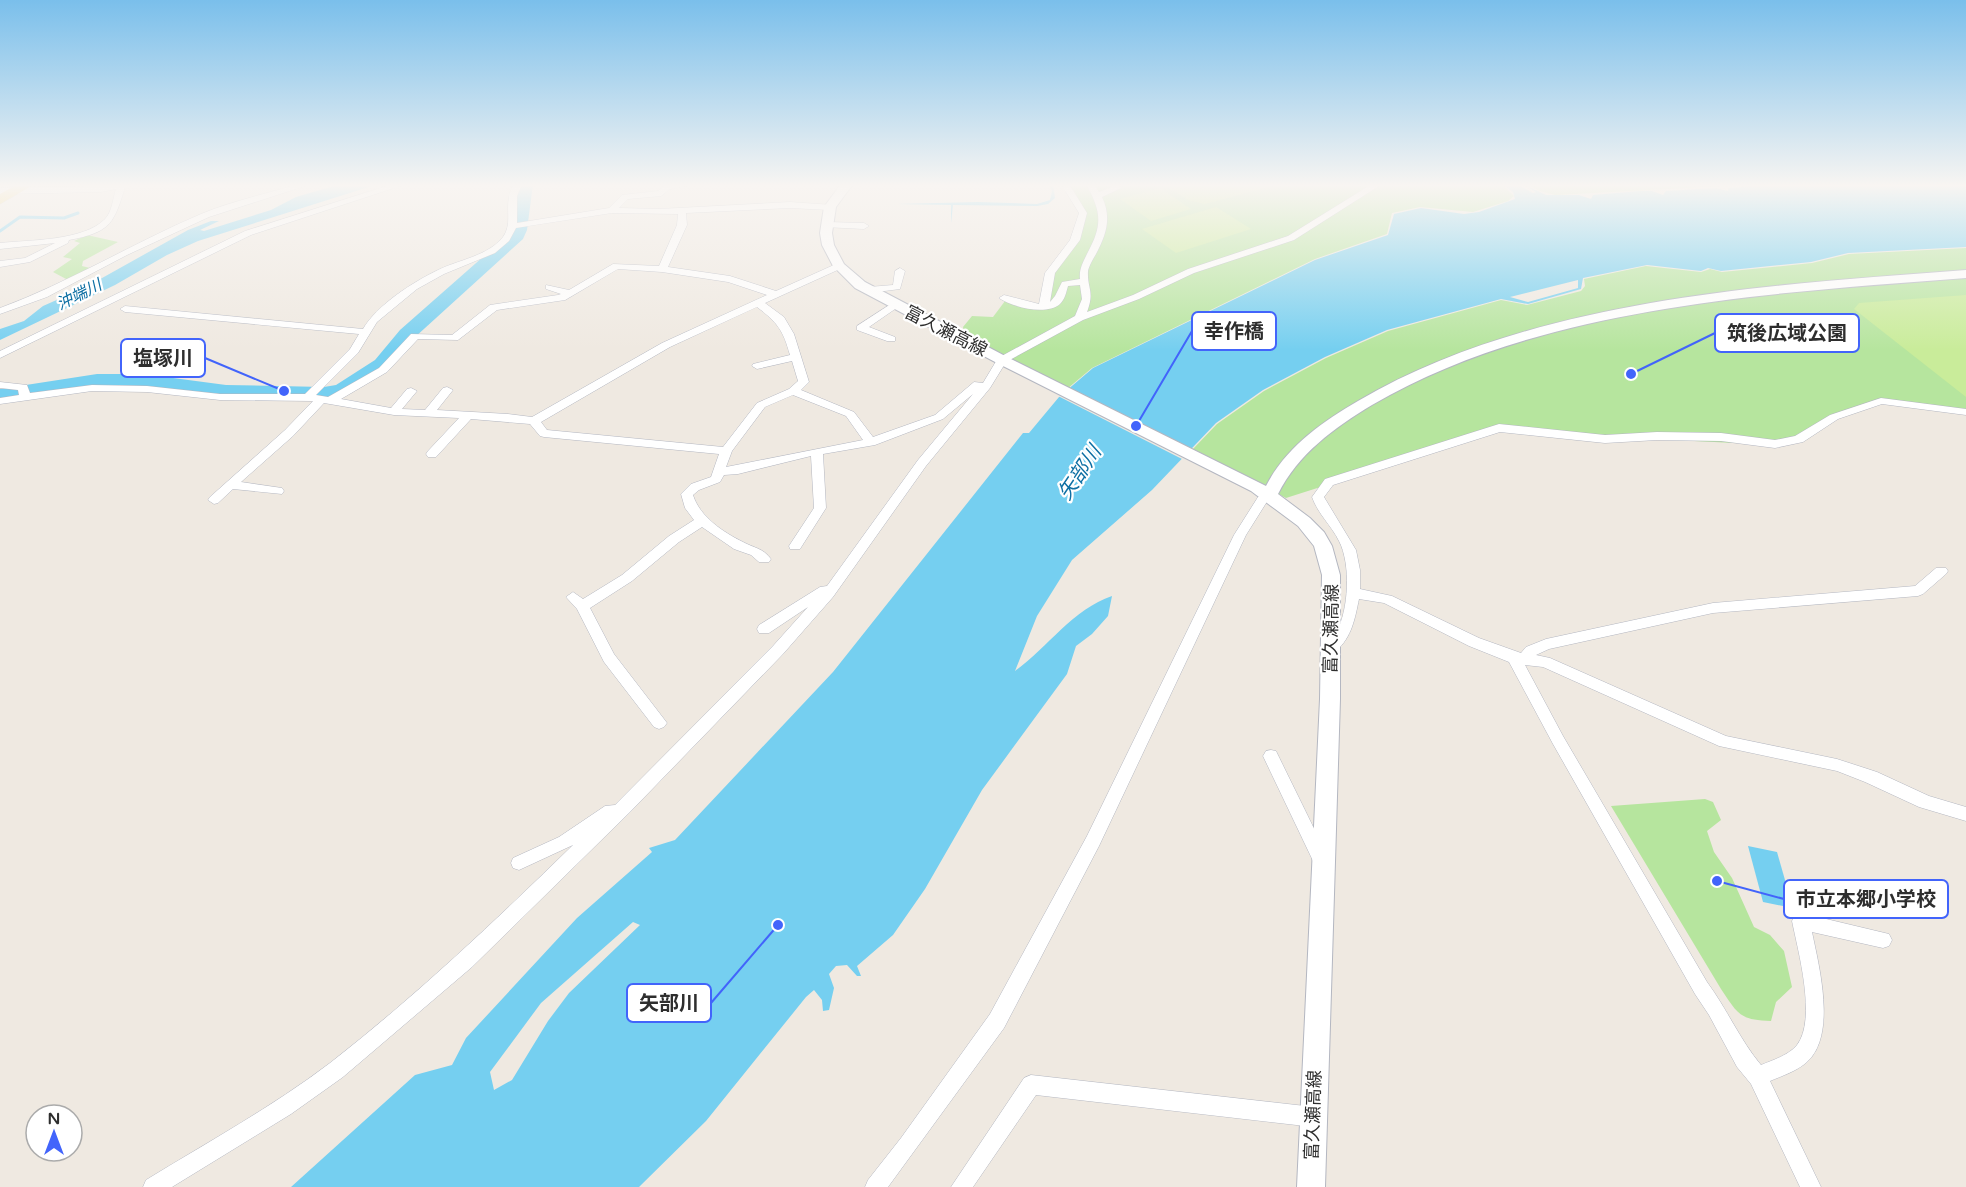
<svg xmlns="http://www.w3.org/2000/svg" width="1966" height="1187" font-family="'Varela Round','Noto Sans JP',sans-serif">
<rect width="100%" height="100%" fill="#efe9e1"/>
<g fill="#b6e59e">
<path d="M1062,184H1501L1514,196L1508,201L1473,212L1420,207L1392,213L1387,234L1315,259L1092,368L1067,389L966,338L963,327L972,316L993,317L1005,301L1040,304L1047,275L1072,240L1079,215L1077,205Z"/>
<path d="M1527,184H1761L1555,195L1540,191Z"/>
<path d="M87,235L118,242L83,261L82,266L90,268L68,280L53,272L72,259L63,257L80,243L74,241Z"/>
<path d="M1966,248V411L1876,400L1793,439L1781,442L1734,443L1496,431L1286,498L1193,449L1217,424L1264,391L1326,358L1388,331L1501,300L1527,305L1581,291L1585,286L1584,279L1646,266L1701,272L1710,269L1722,272L1812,263L1849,254Z"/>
<path d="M1705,799L1713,802L1721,820L1707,831L1714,852L1732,878L1754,927L1770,935L1784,951L1792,987L1776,1002L1771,1021C1739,1020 1738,1014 1721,989L1611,806Z"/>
</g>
<g fill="#c9ec9a">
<path d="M1163,184H1279L1205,204L1188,200Z"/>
<path d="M1160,188L1191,209L1151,221L1120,199Z"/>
<path d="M1216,207L1251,229L1176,253L1142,229Z"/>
<path d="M1966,295V397L1854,309L1859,303Z"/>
</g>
<g fill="#75cff0" fill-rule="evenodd">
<path d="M341,184H378L198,241L167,255L115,285L0,340V329L24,321L43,306L86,287L188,230L211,221H219L200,230L204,231L271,210L296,197Z"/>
<path d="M1049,184H1053L1055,198L1048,204L1037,206L953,205L951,223V205L897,204L978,202L1037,204L1050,200L1052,191Z"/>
<path d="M1502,184H1517L1533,193L1536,192L1523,184L1546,195H1579L1591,199L1593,195L1640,191H1652L1663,195L1666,191L1716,188L1728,191L1729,188L1779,184H1966V247L1848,253L1811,262L1721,271L1708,268L1701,271L1647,265L1583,278L1581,289L1528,304L1501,299L1387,330L1325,357L1263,390L1216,423L1152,490L1072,560L1037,616L1015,671C1047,648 1073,609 1112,596L1108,616L1092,634L1076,646L1067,674L982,790L925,889L893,935L857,966L861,976H857L847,965L836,966L829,974L834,988L829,1010L823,1011L822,1000L814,990L806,997L706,1121L639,1187H291L415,1075L452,1065L466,1038L577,918L652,852L649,848L675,840L833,672L1023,433H1029L1059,397L1093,368L1315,260L1388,235L1394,214L1421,208L1464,214L1479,212L1515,199L1513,192ZM1578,280V288L1528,302L1510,297ZM633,922L640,925L569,993L548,1021L512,1080L494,1090L490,1072L541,1003Z"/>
<path d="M1748,846L1777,852L1793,908L1763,902Z"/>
</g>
<path fill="#efe9e1" d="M1058,394L1186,458L1184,460L1056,395Z"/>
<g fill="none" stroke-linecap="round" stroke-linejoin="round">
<path stroke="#75cff0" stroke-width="3" d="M0,231L20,217L64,218L78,213"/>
<path fill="#75cff0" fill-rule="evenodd" d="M517,184H533L527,230L523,239L414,338L389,368L349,393L324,399L226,397L143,386H97L0,401V389L97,374H143L226,385L324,387L336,385L375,360L400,330L509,234Z"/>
<defs>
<g id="street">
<path d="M113,184H126C114,223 112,232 69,240L68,243L30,262L0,267V261L25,258L55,243L0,249V243C28,240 84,241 105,219C112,212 113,198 116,189L101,192L0,194V188L101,186Z"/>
<path d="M298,184H311L209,217L127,255L47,297L0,314V308C70,282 133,243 201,214C232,201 266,194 298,184Z"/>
<path d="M393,184H406L251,235L0,358V351L245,231Z"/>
<path d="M514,184H522L517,196V223L609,208L622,195L658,191L667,184H696L670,189L661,196L628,199L619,208L659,209L790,202L833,205L834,207L830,210L790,208L686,213L687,225L668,267L730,276L776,291L836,264H842V268L765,303L784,317L794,334L809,382L801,390L854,412L873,437L935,415L974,382L983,383L998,358L1075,316L1082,299L1080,285L1068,286C1066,293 1065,299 1060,304C1046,316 1012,307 999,298L1004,295L1039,304L1045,273L1070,240L1079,213L1061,184H1069L1087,213L1080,240L1055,273L1050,302L1055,296L1062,282L1080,279C1079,269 1083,262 1088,252C1103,224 1101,211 1086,184H1094L1099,192L1112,187L1110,184H1118L1121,188L1102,197C1112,218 1106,235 1096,254C1093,259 1089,266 1088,271C1087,289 1095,291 1087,312L1133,295L1188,269L1288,236L1372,184H1382L1294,240L1194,273L1139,299L1083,320L1006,362L990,388L926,466L833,597L783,654L630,812L472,967L343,1077L291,1114L172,1187H143L146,1180C208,1142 272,1107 330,1063C416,996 495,921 573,845L519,870L513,868L511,863L513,858L559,837L605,806L615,805L618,802L773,646L808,607L769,633H759L757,629L759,625L820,587L827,586L918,460L973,394L943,419L875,445L823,454L826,508L800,549H790L789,546L814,508L811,456L738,474L724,475L720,482L699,490L693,495C700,517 723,532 743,542C754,548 763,548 771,559L769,562H759L751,555L734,549L702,527L679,542L632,581L590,608L614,654L664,719L667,723L664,727L659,729L654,727L604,662L577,609L566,597L573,592L583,599L622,575L669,536L694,520L685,508L681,494L691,484L711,477L719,454L544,437L540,436L530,424L471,419L436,457H428L426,454L428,451L459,418L394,415L324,403L293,436L241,482L282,488L284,491L282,494L233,489L218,503L214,504L208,500L210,497L285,430L313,401L220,400L147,392L92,391L0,404V398L19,395L18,390L0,388V382L27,385L30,393L92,385L147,386L220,394H305L350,349L359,334L125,312L120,309L125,306L363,329C377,305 413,282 438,270C458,260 488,256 503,237C512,224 506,211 509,197C509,193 512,188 514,184ZM612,213L678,214L677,225L659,266L613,264L569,290L546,285V289L561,294L558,295L490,305L452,335L411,334L379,368L328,397L316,395L358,353L377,322L417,289L444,274L495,253L509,241L516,228ZM618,269L662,272L728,282L767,295L662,343L532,417L508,414L437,410L453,390L447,387L443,388L425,410L402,409L417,391L411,388L407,389L391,408L341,399L387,372L418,339L458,340L497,310L565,300ZM757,307C778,323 783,330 790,355L753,364L752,366L757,369L792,361L798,381L789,389L757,403L723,447L547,430L541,422L670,347ZM793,395L846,416L863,440L726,467L732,451L765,407Z"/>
<path d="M827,222L864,223L869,226L864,229L824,227V223Z"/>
<path d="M900,268L905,271L900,289L869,293L864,290L869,287L893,285L895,271Z"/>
<path d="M894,302L898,303V307L869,327L895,337V341H887L857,330V326Z"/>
<path d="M1881,398L1966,409V415L1882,404L1838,419L1803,442L1775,448L1721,441L1657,440L1605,443L1500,432L1333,485L1324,497L1356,550L1360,570V589L1392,596L1479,638L1521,653L1526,647L1546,639L1713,603L1915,586L1936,568H1946L1948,571L1946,574L1923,594L1918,596L1713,613L1549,649L1536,655L1550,658L1726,736L1837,759L1877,772L1929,796L1966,807V821L1919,807L1865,782L1837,771L1719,746L1543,667L1525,665L1563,736L1707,982C1727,1009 1740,1040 1761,1065C1773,1060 1789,1055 1797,1045C1817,1019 1798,951 1792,921L1795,915L1801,913L1889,934L1892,940L1889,946L1883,948L1812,932C1819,966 1837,1035 1807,1062C1797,1071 1782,1076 1770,1081L1821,1187H1800L1751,1084L1737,1067L1709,1015L1695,994L1553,744L1509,662L1469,646L1384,603L1359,599C1355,618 1352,637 1336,651H1326L1324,647C1327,641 1333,638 1336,633C1349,610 1351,564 1339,541C1331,525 1318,514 1312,497L1325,479L1499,424L1605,435L1657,432L1721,433L1775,440L1795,436L1830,415Z"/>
<path d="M1262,496L1268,500L1246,535L1099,846L1004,1028L888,1187H865L868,1180L901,1138L990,1014L1087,836L1234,535L1258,497Z"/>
<path d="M1271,750L1276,751L1326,853L1328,858L1326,863L1320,865L1314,863L1263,756L1266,751Z"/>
<path d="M1031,1075L1314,1107L1321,1110L1324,1117L1321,1124L1314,1127L1036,1095L973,1187H951L1024,1078Z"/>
</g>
<path id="secondary" d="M841,184H853L836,207L832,233L834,245L844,264L865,282L1007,357L1266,486C1286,447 1322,422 1358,401C1534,298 1768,285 1966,270V278C1773,293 1542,305 1372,405C1334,428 1298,454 1278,494L1310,518L1324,532L1332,546L1340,575V699L1325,1187H1297L1320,699L1322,575L1314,546L1298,526L1251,491L997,363L855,288L833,266L822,245L820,233L824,207Z"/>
<path id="primary" d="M18,184H35L0,204V194Z"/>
</defs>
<use href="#street" stroke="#b4b7c1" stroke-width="1"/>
<use href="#secondary" stroke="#b4b7c1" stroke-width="2"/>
<use href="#primary" stroke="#c9c9c9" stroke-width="1"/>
<use href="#street" fill="#fff" fill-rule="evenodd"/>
<use href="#secondary" fill="#fff" fill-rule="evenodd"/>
<use href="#primary" fill="#f2d163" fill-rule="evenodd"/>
</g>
<linearGradient id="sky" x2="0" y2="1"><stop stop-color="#7abfeb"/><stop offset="0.53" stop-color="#f8f5f2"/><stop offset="1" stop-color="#f8f5f2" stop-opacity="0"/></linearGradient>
<rect width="1966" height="350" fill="url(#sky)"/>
<g text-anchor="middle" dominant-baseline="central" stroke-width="4.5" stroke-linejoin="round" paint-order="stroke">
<g font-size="16" font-style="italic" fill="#0d6fa3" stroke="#fff">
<text transform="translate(79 295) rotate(-27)">沖端川</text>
</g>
<g font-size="18" fill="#2e2e2e" stroke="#fff">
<text transform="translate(946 331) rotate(27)">富久瀬高線</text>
<text transform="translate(1331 629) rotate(-89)">富久瀬高線</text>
<text transform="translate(1313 1115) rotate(-88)">富久瀬高線</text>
</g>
<g font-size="20" font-style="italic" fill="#0d6fa3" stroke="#fff">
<text transform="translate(1080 473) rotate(-56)">矢部川</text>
</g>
</g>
<path fill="none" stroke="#4264fb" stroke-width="2" d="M1136 426L1192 331M1631 374L1715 333M284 391L205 358M1717 881L1784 899M778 925L711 1003"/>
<g fill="#4264fb" stroke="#fff" stroke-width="2">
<circle cx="1136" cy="426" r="6"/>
<circle cx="1631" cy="374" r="6"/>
<circle cx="284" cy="391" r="6"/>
<circle cx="1717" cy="881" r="6"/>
<circle cx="778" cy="925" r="6"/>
</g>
<g fill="#fff" stroke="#4264fb" stroke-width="2">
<rect x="1192" y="312" width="84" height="38" rx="6"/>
<rect x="1715" y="314" width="144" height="38" rx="6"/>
<rect x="121" y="339" width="84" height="38" rx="6"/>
<rect x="1784" y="880" width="164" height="38" rx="6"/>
<rect x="627" y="984" width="84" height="38" rx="6"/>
</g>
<g font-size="20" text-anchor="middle" font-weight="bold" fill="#2e2e2e">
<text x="1234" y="338">幸作橋</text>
<text x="1787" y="340">筑後広域公園</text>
<text x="163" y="365">塩塚川</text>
<text x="1866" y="906">市立本郷小学校</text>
<text x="669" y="1010">矢部川</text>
</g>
<g transform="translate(54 1133)"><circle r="28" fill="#ffffff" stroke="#ababab" stroke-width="1.5"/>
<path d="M0-4.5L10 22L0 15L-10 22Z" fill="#4264fb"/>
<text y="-9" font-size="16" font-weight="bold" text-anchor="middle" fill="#2e2e2e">N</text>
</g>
</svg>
